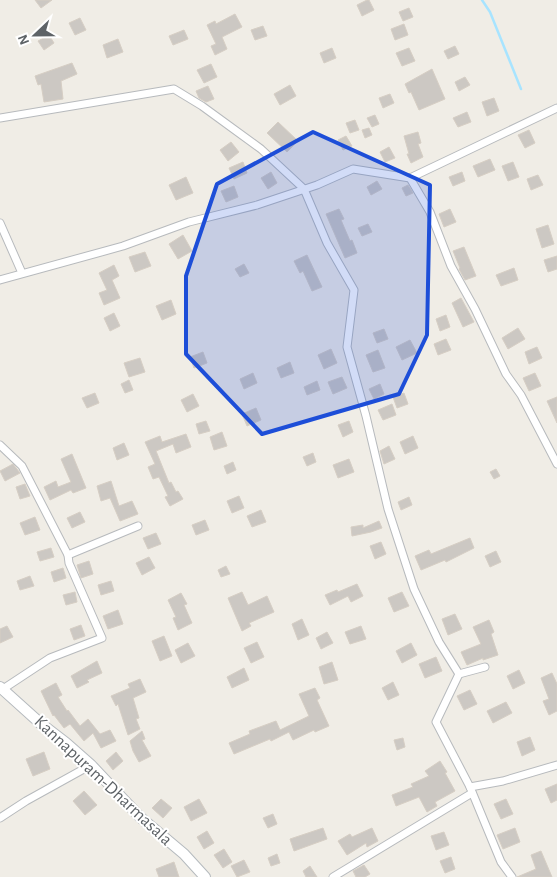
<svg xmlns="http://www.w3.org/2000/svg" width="557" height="877" font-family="'Alegreya Sans',sans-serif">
<rect width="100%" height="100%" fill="#f0ede6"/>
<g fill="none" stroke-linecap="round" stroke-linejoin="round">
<path stroke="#a8e4ff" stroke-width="2.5" d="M482,0L490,12L521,89"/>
</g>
<g fill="#ccc8c3" stroke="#d6cec4">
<path d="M35,0H52L41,8Z"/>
<path d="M367,0H369L374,10L362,16L357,5Z"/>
<path d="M409,8L413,17L403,21L399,12Z"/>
<path d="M235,14L242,27L222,37L227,49L215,55L211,46L216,44L207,25L215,21L216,24Z"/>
<path d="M80,18L86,30L75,35L69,23Z"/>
<path d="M404,24L408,35L395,40L391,29Z"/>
<path d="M263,26L267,36L255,40L251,30Z"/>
<path d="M184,30L188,39L173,45L169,36Z"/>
<path d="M49,35L54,43L44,50L38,41Z"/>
<path d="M118,39L123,52L107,58L103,45Z"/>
<path d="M455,46L459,54L448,59L444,51Z"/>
<path d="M332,48L336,58L324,63L320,53Z"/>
<path d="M409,48L415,61L402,66L396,53Z"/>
<path d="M72,63L77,74L61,81L63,99L44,102L41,84L38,85L35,76Z"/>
<path d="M211,64L217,77L204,83L197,70Z"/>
<path d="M432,69L445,99L419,110L411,92L409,93L405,84Z"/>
<path d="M465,77L470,85L459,91L455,82Z"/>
<path d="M290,85L296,96L280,105L274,94Z"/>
<path d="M208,86L214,99L206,102L199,98L196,91Z"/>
<path d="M390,94L394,103L383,108L379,98Z"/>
<path d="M494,98L499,111L487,116L482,102Z"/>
<path d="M467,112L471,122L458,127L453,118Z"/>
<path d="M375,115L379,124L372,127L367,118Z"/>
<path d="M355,120L359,130L350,133L346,123Z"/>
<path d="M278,122L298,141L287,152L267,133Z"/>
<path d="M369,128L372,135L365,138L362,130Z"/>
<path d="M529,130L535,143L525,148L518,135Z"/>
<path d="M418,132L421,143L418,144L423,157L411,163L407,154H409L404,136Z"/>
<path d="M346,136L352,146L343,150L338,140Z"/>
<path d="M231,142L239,152L228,161L220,150Z"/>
<path d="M389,147L395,158L385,162L380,152Z"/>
<path d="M490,159L495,170L478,177L473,166Z"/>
<path d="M243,162L247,173L234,179L229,168Z"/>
<path d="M513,162L519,177L508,181L502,166Z"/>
<path d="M271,172L277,183L268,189L261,178Z"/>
<path d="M462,172L465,181L453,186L449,177Z"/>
<path d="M538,175L543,185L531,190L527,179Z"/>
<path d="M186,177L193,193L176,200L169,185Z"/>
<path d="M377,181L382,189L371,195L367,187Z"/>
<path d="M408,185L413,193L406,196L402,188Z"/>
<path d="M234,186L238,197L226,202L221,191Z"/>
<path d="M339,209L344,219L341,220L350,241L352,240L357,253L345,258L326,214Z"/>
<path d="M450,209L456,222L444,227L439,214Z"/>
<path d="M368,224L372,232L362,236L358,228Z"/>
<path d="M548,225L554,244L542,248L536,229Z"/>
<path d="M183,235L192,251L178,259L169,244Z"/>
<path d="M464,247L476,276L465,280L459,269L460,268L453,251Z"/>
<path d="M145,252L151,266L135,272L129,257Z"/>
<path d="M307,255L322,287L312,291L303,271L300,273L294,261Z"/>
<path d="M557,256V269L548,272L544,260Z"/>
<path d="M244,264L249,273L240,277L235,269Z"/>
<path d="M114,265L119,276L112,280L120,298L104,305L99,293L107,290L99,273Z"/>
<path d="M514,268L518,280L501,286L496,275Z"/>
<path d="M461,298L474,322L463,327L452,303Z"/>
<path d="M171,300L176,314L162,320L156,306Z"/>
<path d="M114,313L120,326L110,331L104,318Z"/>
<path d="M446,315L450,327L440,331L436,319Z"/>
<path d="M518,328L525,339L508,349L502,338Z"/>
<path d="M384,329L388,339L377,343L373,333Z"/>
<path d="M446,339L451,350L438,355L434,344Z"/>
<path d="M410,340L417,353L402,360L396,347Z"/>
<path d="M537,347L542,358L529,364L525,352Z"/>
<path d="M331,349L337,363L324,369L318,355Z"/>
<path d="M378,350L385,368L373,372L366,355Z"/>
<path d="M203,352L207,363L194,368L190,357Z"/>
<path d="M140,358L145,372L129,377L124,363Z"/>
<path d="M290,362L294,373L281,378L277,368Z"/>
<path d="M253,373L257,383L244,389L240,379Z"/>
<path d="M535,373L541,386L529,391L523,378Z"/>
<path d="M342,377L347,388L333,394L328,382Z"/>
<path d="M129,380L133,390L125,393L121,384Z"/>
<path d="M317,381L320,390L307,395L304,387Z"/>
<path d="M380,384L384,394L374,399L369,389Z"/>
<path d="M95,393L99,403L87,408L82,398Z"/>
<path d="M404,393L408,404L397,408L393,397Z"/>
<path d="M193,394L199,406L187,412L181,400Z"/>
<path d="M557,397V423L547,401Z"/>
<path d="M392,404L396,415L383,420L378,410Z"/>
<path d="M256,408L261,420L247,426L242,414Z"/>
<path d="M206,421L210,431L199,434L196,424Z"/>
<path d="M349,421L353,432L343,437L338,425Z"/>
<path d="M222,432L227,446L214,450L210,437Z"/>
<path d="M186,434L191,447L176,453L173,444L156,451L169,483L171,482L176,492L178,491L183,499L170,506L165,497L168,496L159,477L153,479L148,467L155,464L145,442L160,436L162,442Z"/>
<path d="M413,436L418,448L405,454L400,442Z"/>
<path d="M124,443L129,455L117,460L113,448Z"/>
<path d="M389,446L395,459L384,464L380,451Z"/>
<path d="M313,453L316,462L307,466L303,457Z"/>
<path d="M72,454L86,488L73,493L71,490L50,500L44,487L56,481L58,487L71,482L61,459Z"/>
<path d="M349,459L354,472L338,478L333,465Z"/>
<path d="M233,462L236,470L227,474L224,466Z"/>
<path d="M13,464L20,473L5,481L0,471Z"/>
<path d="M496,469L500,476L494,479L490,472Z"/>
<path d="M111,481L119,506L132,501L138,514L120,521L110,498L101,501L97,486Z"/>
<path d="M25,484L30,496L20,499L16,487Z"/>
<path d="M239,496L244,508L232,513L227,501Z"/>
<path d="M409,497L412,505L401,510L398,502Z"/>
<path d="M261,510L266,522L252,527L247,516Z"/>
<path d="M80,512L85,522L72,528L67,518Z"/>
<path d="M35,517L40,530L25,535L20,523Z"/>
<path d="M205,520L209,530L196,535L192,525Z"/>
<path d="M379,521L382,528L371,532L352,536L351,527L363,525V528Z"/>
<path d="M156,533L161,544L148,549L143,538Z"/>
<path d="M470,538L474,548L446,562L445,560L421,570L415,556L429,550L431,554Z"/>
<path d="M381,542L386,554L375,559L370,546Z"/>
<path d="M51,548L54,557L40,561L37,552Z"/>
<path d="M496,551L501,562L490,567L485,556Z"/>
<path d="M149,557L155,568L142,575L136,563Z"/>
<path d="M89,561L93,574L81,578L77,565Z"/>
<path d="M226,566L230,574L221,577L218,570Z"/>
<path d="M63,568L66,578L54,582L51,572Z"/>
<path d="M30,576L34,586L20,590L17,581Z"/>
<path d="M111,581L114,591L101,595L98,585Z"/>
<path d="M357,584L363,596L351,602L348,596L330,605L325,595L337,590L338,592Z"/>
<path d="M75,592L77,602L66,605L63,595Z"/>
<path d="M242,592L248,605L267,596L274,612L249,623L251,626L242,631L228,598Z"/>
<path d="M402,592L409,606L394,612L388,598Z"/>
<path d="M181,593L187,604L184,605L192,623L178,630L173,618L176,617L168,600Z"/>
<path d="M118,610L123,624L108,629L103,616Z"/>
<path d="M455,614L462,629L448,635L442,619Z"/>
<path d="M302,619L309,635L298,640L292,624Z"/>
<path d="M489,620L494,632L491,634L498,655L483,660V658L467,665L461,652L481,644L473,627Z"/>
<path d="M81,625L85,636L74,640L70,629Z"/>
<path d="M7,626L13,637L0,643V629Z"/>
<path d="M361,626L366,639L350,644L345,632Z"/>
<path d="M327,632L333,643L321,649L316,638Z"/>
<path d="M164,636L172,656L160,661L152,641Z"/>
<path d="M257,642L264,657L251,663L244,648Z"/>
<path d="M188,643L195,656L181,663L175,650Z"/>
<path d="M411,643L417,655L402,663L396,651Z"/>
<path d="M436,657L442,671L425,678L419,664Z"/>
<path d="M97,661L102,673L87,680L89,682L77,688L71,676Z"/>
<path d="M332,662L338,680L324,684L319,667Z"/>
<path d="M244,668L249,680L232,688L227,677Z"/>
<path d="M519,670L525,683L513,689L507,676Z"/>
<path d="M552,673L557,684V711L549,715L543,701L549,699L541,678Z"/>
<path d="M140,679L146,692L133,698L139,718L136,719L140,729L128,735L118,704L116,706L111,696L130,688L128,684Z"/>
<path d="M393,682L399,695L388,700L382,688Z"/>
<path d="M56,683L62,695L58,697L67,711L68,710L80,726L88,719L100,734L110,730L116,741L101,748L93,733L84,741L70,724L64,728L54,715L53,716L41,691Z"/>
<path d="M315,688L320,698L317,700L329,726L315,732L314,730L293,740L289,732L271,741L270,739L234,754L229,743L250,734L249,731L276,721L280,730L309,716L299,694Z"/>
<path d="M470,690L477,704L464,710L457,696Z"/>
<path d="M506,702L512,713L493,723L487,711Z"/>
<path d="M142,731L145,739L142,740L151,756L139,762L133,751L130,741Z"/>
<path d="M530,737L535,750L522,756L517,742Z"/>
<path d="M403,738L405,747L397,750L394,740Z"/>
<path d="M44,752L50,769L33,776L26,759Z"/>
<path d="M116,752L123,761L113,770L106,761Z"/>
<path d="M440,761L447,772L445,773L455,791L435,802L437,806L427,812L419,797L396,806L392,795L413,787L411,784L429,776L425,771Z"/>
<path d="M557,784V800L551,803L545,789Z"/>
<path d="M84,791L97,805L85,815L73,801Z"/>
<path d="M161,799L172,808L163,818L152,808Z"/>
<path d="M199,799L207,813L191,821L184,807Z"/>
<path d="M506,799L513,814L501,819L494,804Z"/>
<path d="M273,814L277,824L268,828L263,818Z"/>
<path d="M323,828L327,839L294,851L290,839Z"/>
<path d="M372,828L378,841L367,847L366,843L347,855L338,841L350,834L352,837Z"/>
<path d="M515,828L520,842L503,849L497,835Z"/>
<path d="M207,831L214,843L204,849L197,837Z"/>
<path d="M444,832L449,845L436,850L431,836Z"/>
<path d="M224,849L232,862L223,868L214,855Z"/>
<path d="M541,851L552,877H517L536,869L531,855Z"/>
<path d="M277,854L280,863L271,866L268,858Z"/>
<path d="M451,857L455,869L445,873L440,861Z"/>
<path d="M244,860L250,872L237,877L231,866Z"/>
<path d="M174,862L179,877H159L156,869Z"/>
<path d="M364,865L370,874L365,877H356L353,871Z"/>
<path d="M310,866L317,877H306L303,871Z"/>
</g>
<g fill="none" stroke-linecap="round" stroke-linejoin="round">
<defs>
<g id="street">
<path d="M0,118L174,89L202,106L261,149L304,189L327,243L354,290L347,347L366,416L388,509L414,589L439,642L459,674L436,722L470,787L501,862L512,877"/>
<path d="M410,178L430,212L451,266L475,309L506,374L521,395L557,464"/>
<path d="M0,223L22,273"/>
<path d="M0,280L123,246L189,222L257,205L317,185L353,169L410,178L557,108"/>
<path d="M0,445L22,466L68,555L69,563L102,638L50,658L3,689"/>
<path d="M68,555L138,526"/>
<path d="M459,674L485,667"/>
<path d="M470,787L503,781L557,765"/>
<path d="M0,818L26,801L91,765"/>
<path d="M333,877L472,793"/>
</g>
<path id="secondary" d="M0,687L40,723L66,743L91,765L140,817L184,854L205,877"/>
</defs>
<use href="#street" stroke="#b7babd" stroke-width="9"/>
<use href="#secondary" stroke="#b5babe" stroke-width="12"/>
<use href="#street" stroke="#fff" stroke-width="7"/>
<use href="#secondary" stroke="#fff" stroke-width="10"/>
</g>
<path fill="#1d4ed8" fill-opacity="0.2" stroke="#1d4ed8" stroke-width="4" stroke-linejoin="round" d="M313,132L430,185L427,335L399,394L262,434L186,354V276L217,184Z"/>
<g text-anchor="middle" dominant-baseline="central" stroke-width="4" stroke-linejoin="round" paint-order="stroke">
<g font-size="18" fill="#5e6367" stroke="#fff">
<text transform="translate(103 781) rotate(43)">Kannapuram-Dharmasala</text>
</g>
</g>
<g transform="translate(35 35) rotate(248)" stroke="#ffffff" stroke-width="4" paint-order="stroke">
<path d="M0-4L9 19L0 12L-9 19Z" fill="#5e6367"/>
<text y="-8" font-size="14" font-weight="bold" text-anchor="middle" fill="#5e6367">N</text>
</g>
</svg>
